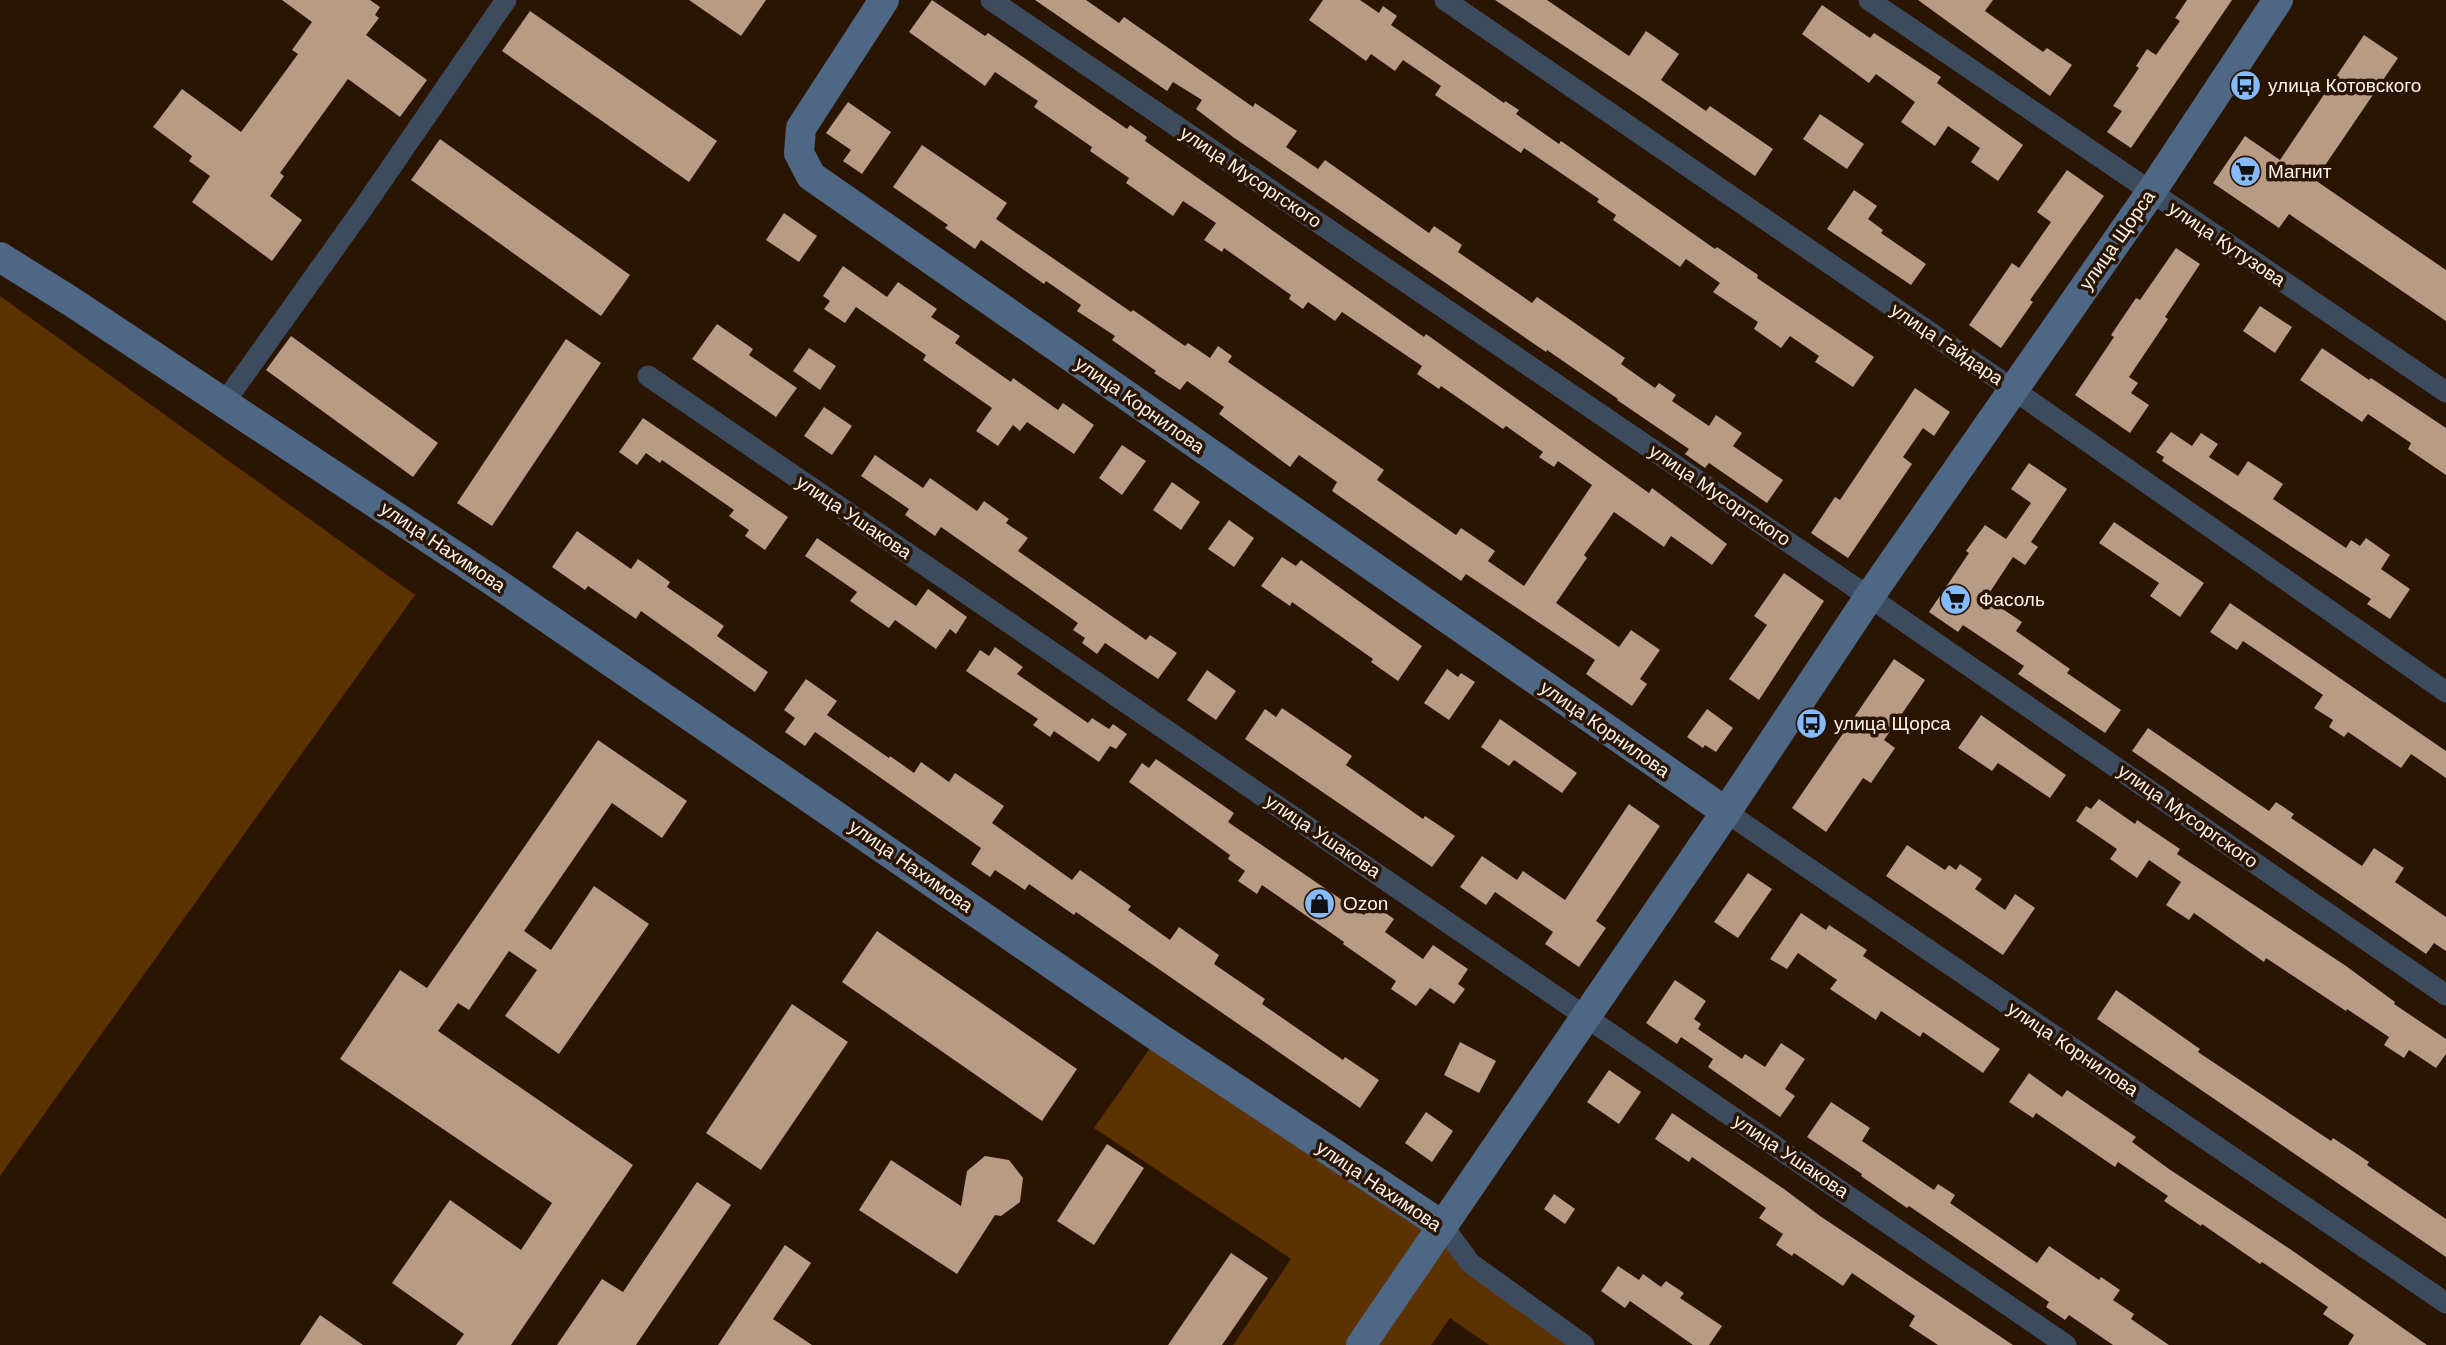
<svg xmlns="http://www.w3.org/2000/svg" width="2446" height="1345" font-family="Arial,sans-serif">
<rect width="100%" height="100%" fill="#2a1503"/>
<g fill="#5d3202">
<path d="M0,296L415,595L0,1176Z"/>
<path d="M1158,1037L1443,1226L1578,1345H1489L1450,1318L1431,1345H1233L1291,1259L1094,1128Z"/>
</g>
<g fill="#b79b84">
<path d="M282,0H370L380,7L375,15L379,18L366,35L427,80L400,117L348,79L280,173L284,176L270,196L302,220L272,261L192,202L210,176L189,161L192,156L153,127L182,89L241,132L298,54L292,50L312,22Z"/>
<path d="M689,0H766L741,36Z"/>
<path d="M932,0L985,36L988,33L1127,129L1130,125L1147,137L1145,141L1316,261L1424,337L1426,334L1649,493L1652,488L1727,544L1712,565L1671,536L1664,547L1614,512L1584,555L1587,558L1556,603L1619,647L1631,630L1660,650L1640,679L1647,684L1632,706L1586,674L1595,660L1466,574L1461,581L1332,491L1337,482L1299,455L1290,467L1219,414L1224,407L1187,381L1180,390L1154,373L1156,371L1112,340L1115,336L1077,311L1081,305L1046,281L1044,284L981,240L975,249L945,228L948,225L893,187L922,145L1007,203L996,219L1131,312L1133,310L1185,346L1188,343L1210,358L1218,346L1232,356L1228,362L1384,470L1377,480L1456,535L1461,528L1495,551L1488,561L1524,586L1592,485L1558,461L1554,467L1539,457L1543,452L1506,426L1503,429L1441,386L1439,389L1417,374L1422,366L1342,312L1335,321L1308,302L1303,309L1289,299L1291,295L1224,248L1222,252L1204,240L1216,223L1183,201L1173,216L1126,183L1129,178L1090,151L1092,147L1034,107L1038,101L995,72L985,86L909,32Z"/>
<path d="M1035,0H1086L1119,23L1124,17L1253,107L1255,103L1297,131L1286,147L1318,169L1325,160L1429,233L1434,226L1462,245L1458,252L1532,303L1537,297L1569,319L1625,358L1621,364L1655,388L1659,383L1676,395L1672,401L1709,426L1716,415L1742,433L1733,446L1783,480L1767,503L1709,463L1705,468L1685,454L1689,449L1617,400L1618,399L1547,350L1546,352L1233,137L1196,109L1202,100L1173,82L1167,91Z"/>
<path d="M1323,0H1360L1379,13L1383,6L1397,16L1391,25L1504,103L1505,101L1519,110L1516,114L1559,144L1561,141L1715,249L1717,247L1758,275L1757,278L1874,357L1853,387L1815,362L1819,356L1790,336L1781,348L1754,329L1758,322L1713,292L1720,283L1686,259L1680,267L1613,220L1616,215L1597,202L1599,199L1524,148L1521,153L1435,95L1441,86L1403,60L1395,71L1371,54L1366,61L1309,20Z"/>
<path d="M1495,0H1547L1629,56L1646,31L1679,54L1661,80L1706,111L1710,106L1773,149L1755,176L1647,101Z"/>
<path d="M1918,0H1993L1985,11L2043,52L2047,48L2072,65L2050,96Z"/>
<path d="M2187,0H2232L2131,148L2107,132L2122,111L2113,106L2139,68L2136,66L2147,49L2156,55L2180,21L2175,18Z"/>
<path d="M1822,5L1870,38L1874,33L1941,77L1937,83L2023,145L1998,181L1971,162L1980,148L1948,126L1935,146L1901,122L1915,102L1876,74L1869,83L1802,34Z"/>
<path d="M530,11L717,141L689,182L502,51Z"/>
<path d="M2364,35L2398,58L2315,180L2446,270V321L2289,214L2279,228L2213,183L2245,136L2280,160Z"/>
<path d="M848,102L891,132L862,174L843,161L851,150L826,133Z"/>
<path d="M1820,114L1864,144L1847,169L1803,139Z"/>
<path d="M440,139L630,275L601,316L411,180Z"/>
<path d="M2067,170L2104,196L2030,300L2033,302L2001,348L1969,325L2012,263L2019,268L2051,222L2037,212Z"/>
<path d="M1854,190L1877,206L1868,219L1883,230L1881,233L1926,264L1911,285L1827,229Z"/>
<path d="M784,213L817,236L799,262L766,240Z"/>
<path d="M2176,248L2200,264L2165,317L2168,319L2129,377L2138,383L2131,393L2149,405L2130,433L2075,395L2114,337L2111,335L2136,298L2140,300Z"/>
<path d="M843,266L887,297L898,282L937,309L931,317L960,336L955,343L1011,382L1013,378L1058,410L1063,403L1094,425L1074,454L1027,422L1020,431L1013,425L998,446L976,431L992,408L923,360L926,355L856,307L845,323L824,309L830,301L823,296Z"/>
<path d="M2260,306L2292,327L2275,353L2243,331Z"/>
<path d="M717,324L753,349L749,355L797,388L776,417L692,359Z"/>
<path d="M291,336L438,443L413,477L266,370Z"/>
<path d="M566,339L601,363L492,526L457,503Z"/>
<path d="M809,348L836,366L820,390L793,371Z"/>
<path d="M2322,348L2369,380L2371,378L2446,428V475L2408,449L2411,443L2368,414L2362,422L2300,380Z"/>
<path d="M1915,388L1950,412L1934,436L1923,428L1903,457L1912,464L1848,558L1811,533L1835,497L1840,500Z"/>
<path d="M824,407L852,426L832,455L804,436Z"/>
<path d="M643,418L788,517L765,550L745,536L749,530L729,516L734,510L662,460L660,463L646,453L637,465L619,452Z"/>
<path d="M2171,432L2192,446L2201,433L2218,444L2209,457L2238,476L2248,461L2283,484L2273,499L2346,548L2351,540L2360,546L2366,538L2390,555L2381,569L2410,589L2390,619L2367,604L2371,599L2162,461L2164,457L2156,452Z"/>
<path d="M1122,445L1146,461L1122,495L1099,478Z"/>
<path d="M875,455L923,488L930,478L977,511L984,501L1009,519L1006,523L1028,538L1018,551L1146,640L1150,635L1177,653L1158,679L1105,643L1097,654L1082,643L1085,638L1073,630L1078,623L941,527L935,536L905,515L909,509L861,476Z"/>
<path d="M2029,463L2067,489L2031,542L2038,547L2025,565L2013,557L1986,598L2022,622L2016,631L2070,669L2067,673L2121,710L2105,733L2018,674L2024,666L1963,625L1958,632L1929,612L1969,553L1966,551L1985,525L2006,539L2031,503L2011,489Z"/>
<path d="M1172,482L1200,502L1181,530L1153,510Z"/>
<path d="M1229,520L1254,538L1234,567L1208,549Z"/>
<path d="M2114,522L2204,583L2180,617L2150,596L2159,583L2099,543Z"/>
<path d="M577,531L631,569L638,559L670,582L667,587L724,626L717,636L768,672L755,692L641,611L636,619L588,586L585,590L552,567Z"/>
<path d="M817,538L916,606L928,589L967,617L956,634L950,629L936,649L895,620L889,628L850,601L857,592L805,556Z"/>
<path d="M1282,557L1296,566L1301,560L1422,646L1398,681L1371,662L1373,659L1292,602L1290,606L1261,586Z"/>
<path d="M1784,573L1824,601L1759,700L1729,679L1767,625L1754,616Z"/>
<path d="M2230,603L2446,751V778L2411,754L2401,768L2348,732L2344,737L2329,727L2333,720L2314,708L2323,695L2243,641L2237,650L2210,632Z"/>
<path d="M995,647L1023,667L1017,674L1088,723L1092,718L1109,729L1113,724L1127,734L1116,749L1110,746L1099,762L1054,731L1050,737L1033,725L1038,719L966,671L980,650L989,656Z"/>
<path d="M1894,659L1925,680L1884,740L1895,748L1871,783L1863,778L1826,832L1792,808Z"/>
<path d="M1447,669L1458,677L1461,673L1475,682L1449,720L1424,703Z"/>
<path d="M1207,670L1236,691L1216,720L1187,700Z"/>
<path d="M806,679L837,701L827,715L889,758L890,756L914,773L921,762L949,782L955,773L1004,806L992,823L1072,880L1080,870L1131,906L1128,910L1170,940L1179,927L1219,955L1214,964L1265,999L1262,1004L1343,1060L1345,1057L1379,1080L1360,1108L1076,912L1074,915L1029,884L1025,890L995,870L990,877L971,864L981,848L815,732L805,746L785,732L795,718L784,710Z"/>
<path d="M1282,708L1352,756L1346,765L1423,819L1425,816L1455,836L1432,867L1245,739L1265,709L1276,717Z"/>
<path d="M1707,709L1733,728L1716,752L1705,745L1703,748L1687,737Z"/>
<path d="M1981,715L2066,775L2050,798L1998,763L1992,771L1958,748Z"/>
<path d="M1500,719L1577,773L1562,793L1514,760L1509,766L1481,747Z"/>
<path d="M2148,728L2269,811L2276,802L2294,814L2291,818L2362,866L2374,848L2404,868L2395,882L2446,917V951L2434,943L2426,954L2132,751Z"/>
<path d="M598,740L687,801L662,838L612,803L524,931L551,950L594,886L649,924L559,1054L505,1016L537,970L509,951L469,1010L458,1003L438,1031L633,1165L511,1345H456L464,1334L392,1283L450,1200L521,1250L552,1203L340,1059L400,970L427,988Z"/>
<path d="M1156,759L1234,813L1228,822L1307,876L1364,915L1372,903L1394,919L1385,932L1423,959L1433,945L1468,969L1458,984L1465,989L1454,1004L1430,988L1416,1006L1391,989L1396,981L1343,944L1344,942L1262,885L1257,894L1238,881L1245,871L1228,859L1230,855L1129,782L1142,763L1149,768Z"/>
<path d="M2099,799L2135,824L2137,820L2180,849L2177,854L2346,966L2395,1002L2394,1004L2446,1039V1054L2436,1068L2409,1050L2404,1058L2384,1045L2389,1037L2347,1009L2346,1011L2266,958L2264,962L2194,913L2189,920L2166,905L2181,882L2149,860L2137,878L2110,859L2117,849L2076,821L2086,806L2091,809Z"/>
<path d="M1629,804L1660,826L1596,921L1606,928L1579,967L1545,944L1553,932L1495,892L1486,905L1460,887L1482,856L1517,880L1523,871L1565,900Z"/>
<path d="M1907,845L1945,870L1949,865L1956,870L1960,864L1982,879L1975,889L2005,910L2015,894L2035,908L2003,955L1886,876Z"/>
<path d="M1748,873L1772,889L1738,938L1714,922Z"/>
<path d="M1801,913L1826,930L1829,925L1867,950L1863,956L2000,1049L1983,1073L1923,1032L1920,1037L1881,1011L1876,1020L1830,989L1837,980L1798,953L1787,969L1770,959Z"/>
<path d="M877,931L1077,1069L1042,1121L842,982Z"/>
<path d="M1675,980L1706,1001L1694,1019L1701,1024L1698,1029L1742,1059L1745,1054L1765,1067L1781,1043L1805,1059L1785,1089L1795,1096L1780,1117L1708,1067L1713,1059L1681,1037L1677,1044L1646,1023Z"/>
<path d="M2116,990L2200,1049L2198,1052L2331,1141L2333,1138L2369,1162L2367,1165L2446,1219V1257L2097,1019Z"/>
<path d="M792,1004L848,1042L761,1170L706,1133Z"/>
<path d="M1460,1042L1496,1061L1479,1093L1444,1075Z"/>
<path d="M1609,1070L1641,1092L1619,1124L1587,1102Z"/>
<path d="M2029,1073L2062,1097L2067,1090L2136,1137L2132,1142L2169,1169L2290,1249L2427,1345H2348L2354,1335L2323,1314L2328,1307L2262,1262L2260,1264L2202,1224L2201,1226L2164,1201L2168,1196L2118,1162L2115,1167L2036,1113L2033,1118L2009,1102Z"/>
<path d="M1831,1102L1870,1128L1862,1141L1934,1190L1938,1184L1955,1195L1950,1203L2037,1263L2049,1246L2099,1280L2101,1277L2120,1290L2113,1300L2134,1314L2131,1319L2169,1345H2113L2069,1315L2065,1320L2046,1307L2049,1302L1909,1206L1907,1208L1861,1176L1862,1174L1807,1137Z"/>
<path d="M1426,1112L1453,1131L1432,1162L1405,1143Z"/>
<path d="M1672,1113L1784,1189L1820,1216L2013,1345H1938L1909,1326L1915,1316L1852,1273L1843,1286L1794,1253L1792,1256L1776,1245L1783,1234L1759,1218L1766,1208L1692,1157L1689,1162L1655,1139Z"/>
<path d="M1107,1144L1144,1168L1094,1245L1057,1221Z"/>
<path d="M985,1156L1009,1160L1023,1178L1020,1202L1001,1216L995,1215L957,1274L859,1210L891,1160L961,1206L967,1171Z"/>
<path d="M697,1182L731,1205L636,1345H557L602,1279L623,1292Z"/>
<path d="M1554,1194L1575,1209L1565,1224L1544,1209Z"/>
<path d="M785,1245L811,1263L773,1319L812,1345H718Z"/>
<path d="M1231,1253L1268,1278L1222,1345H1168Z"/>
<path d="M1618,1266L1639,1280L1643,1274L1661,1287L1666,1281L1684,1293L1680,1298L1722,1326L1709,1345H1693L1630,1301L1625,1308L1601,1291Z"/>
<path d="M320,1315L363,1345H300Z"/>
</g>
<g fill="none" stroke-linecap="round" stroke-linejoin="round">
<g stroke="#3c4b5e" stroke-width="21">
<path d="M991,0L1869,597L2446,995"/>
<path d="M1445,0L2014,390L2446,692"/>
<path d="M1869,0L2446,392"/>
<path d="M648,376L2066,1345"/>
<path d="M224,403L361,211L506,0"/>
<path d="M1726,812L2446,1303"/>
<path d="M1443,1226L1470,1263L1584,1345"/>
</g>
<g stroke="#4e6785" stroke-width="30">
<path d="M884,0L801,128L799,153L811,176L1726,812"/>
<path d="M0,257L72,302L502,587L1158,1037L1443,1226"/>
<path d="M1361,1345L1726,812L1869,597L2151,192L2278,0"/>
</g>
</g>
<defs>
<symbol id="bus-disc" viewBox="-11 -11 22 22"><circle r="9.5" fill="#86bbfb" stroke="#2a1503"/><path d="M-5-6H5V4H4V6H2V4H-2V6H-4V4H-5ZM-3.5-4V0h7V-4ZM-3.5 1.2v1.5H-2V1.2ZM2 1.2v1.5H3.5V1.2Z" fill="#111"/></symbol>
<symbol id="supermarket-disc" viewBox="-11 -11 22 22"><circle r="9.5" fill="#86bbfb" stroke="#2a1503"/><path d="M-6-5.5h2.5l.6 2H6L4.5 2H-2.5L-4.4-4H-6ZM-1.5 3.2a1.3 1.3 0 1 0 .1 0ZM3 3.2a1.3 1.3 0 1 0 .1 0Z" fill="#111"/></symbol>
<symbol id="shop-disc" viewBox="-11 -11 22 22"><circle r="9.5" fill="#86bbfb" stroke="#2a1503"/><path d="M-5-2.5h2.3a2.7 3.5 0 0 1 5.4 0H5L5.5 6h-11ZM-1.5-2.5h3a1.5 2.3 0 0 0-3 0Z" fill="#111"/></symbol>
</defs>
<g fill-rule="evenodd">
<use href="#bus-disc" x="2228" y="68" width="35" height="35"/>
<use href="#supermarket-disc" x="2228" y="154" width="35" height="35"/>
<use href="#supermarket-disc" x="1938" y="582" width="35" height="35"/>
<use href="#bus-disc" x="1794" y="706" width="35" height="35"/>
<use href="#shop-disc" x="1302" y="886" width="35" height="35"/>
</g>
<g text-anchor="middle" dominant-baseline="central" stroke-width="7" stroke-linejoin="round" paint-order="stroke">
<g font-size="19" fill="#fef2e9" stroke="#2a1503" text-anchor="start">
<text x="2268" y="85">улица Котовского</text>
<text x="2268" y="171">Магнит</text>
<text x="1979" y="599">Фасоль</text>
<text x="1834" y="723">улица Щорса</text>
<text x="1343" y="903">Ozon</text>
</g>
<g font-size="19" fill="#fef2e9" stroke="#2a1503">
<text transform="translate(1251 177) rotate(34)">улица Мусоргского</text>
<text transform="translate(2117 240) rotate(-55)">улица Щорса</text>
<text transform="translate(2227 244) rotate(34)">улица Кутузова</text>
<text transform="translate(1947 344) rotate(34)">улица Гайдара</text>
<text transform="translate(1140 405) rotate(35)">улица Корнилова</text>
<text transform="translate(1720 495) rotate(34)">улица Мусоргского</text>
<text transform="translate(854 517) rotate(34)">улица Ушакова</text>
<text transform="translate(443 547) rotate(34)">улица Нахимова</text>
<text transform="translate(1605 729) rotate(35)">улица Корнилова</text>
<text transform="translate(2188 816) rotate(35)">улица Мусоргского</text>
<text transform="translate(1323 836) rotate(34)">улица Ушакова</text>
<text transform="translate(911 866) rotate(35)">улица Нахимова</text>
<text transform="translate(2073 1049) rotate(34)">улица Корнилова</text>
<text transform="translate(1791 1156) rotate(34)">улица Ушакова</text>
<text transform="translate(1379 1186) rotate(34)">улица Нахимова</text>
</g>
</g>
</svg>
